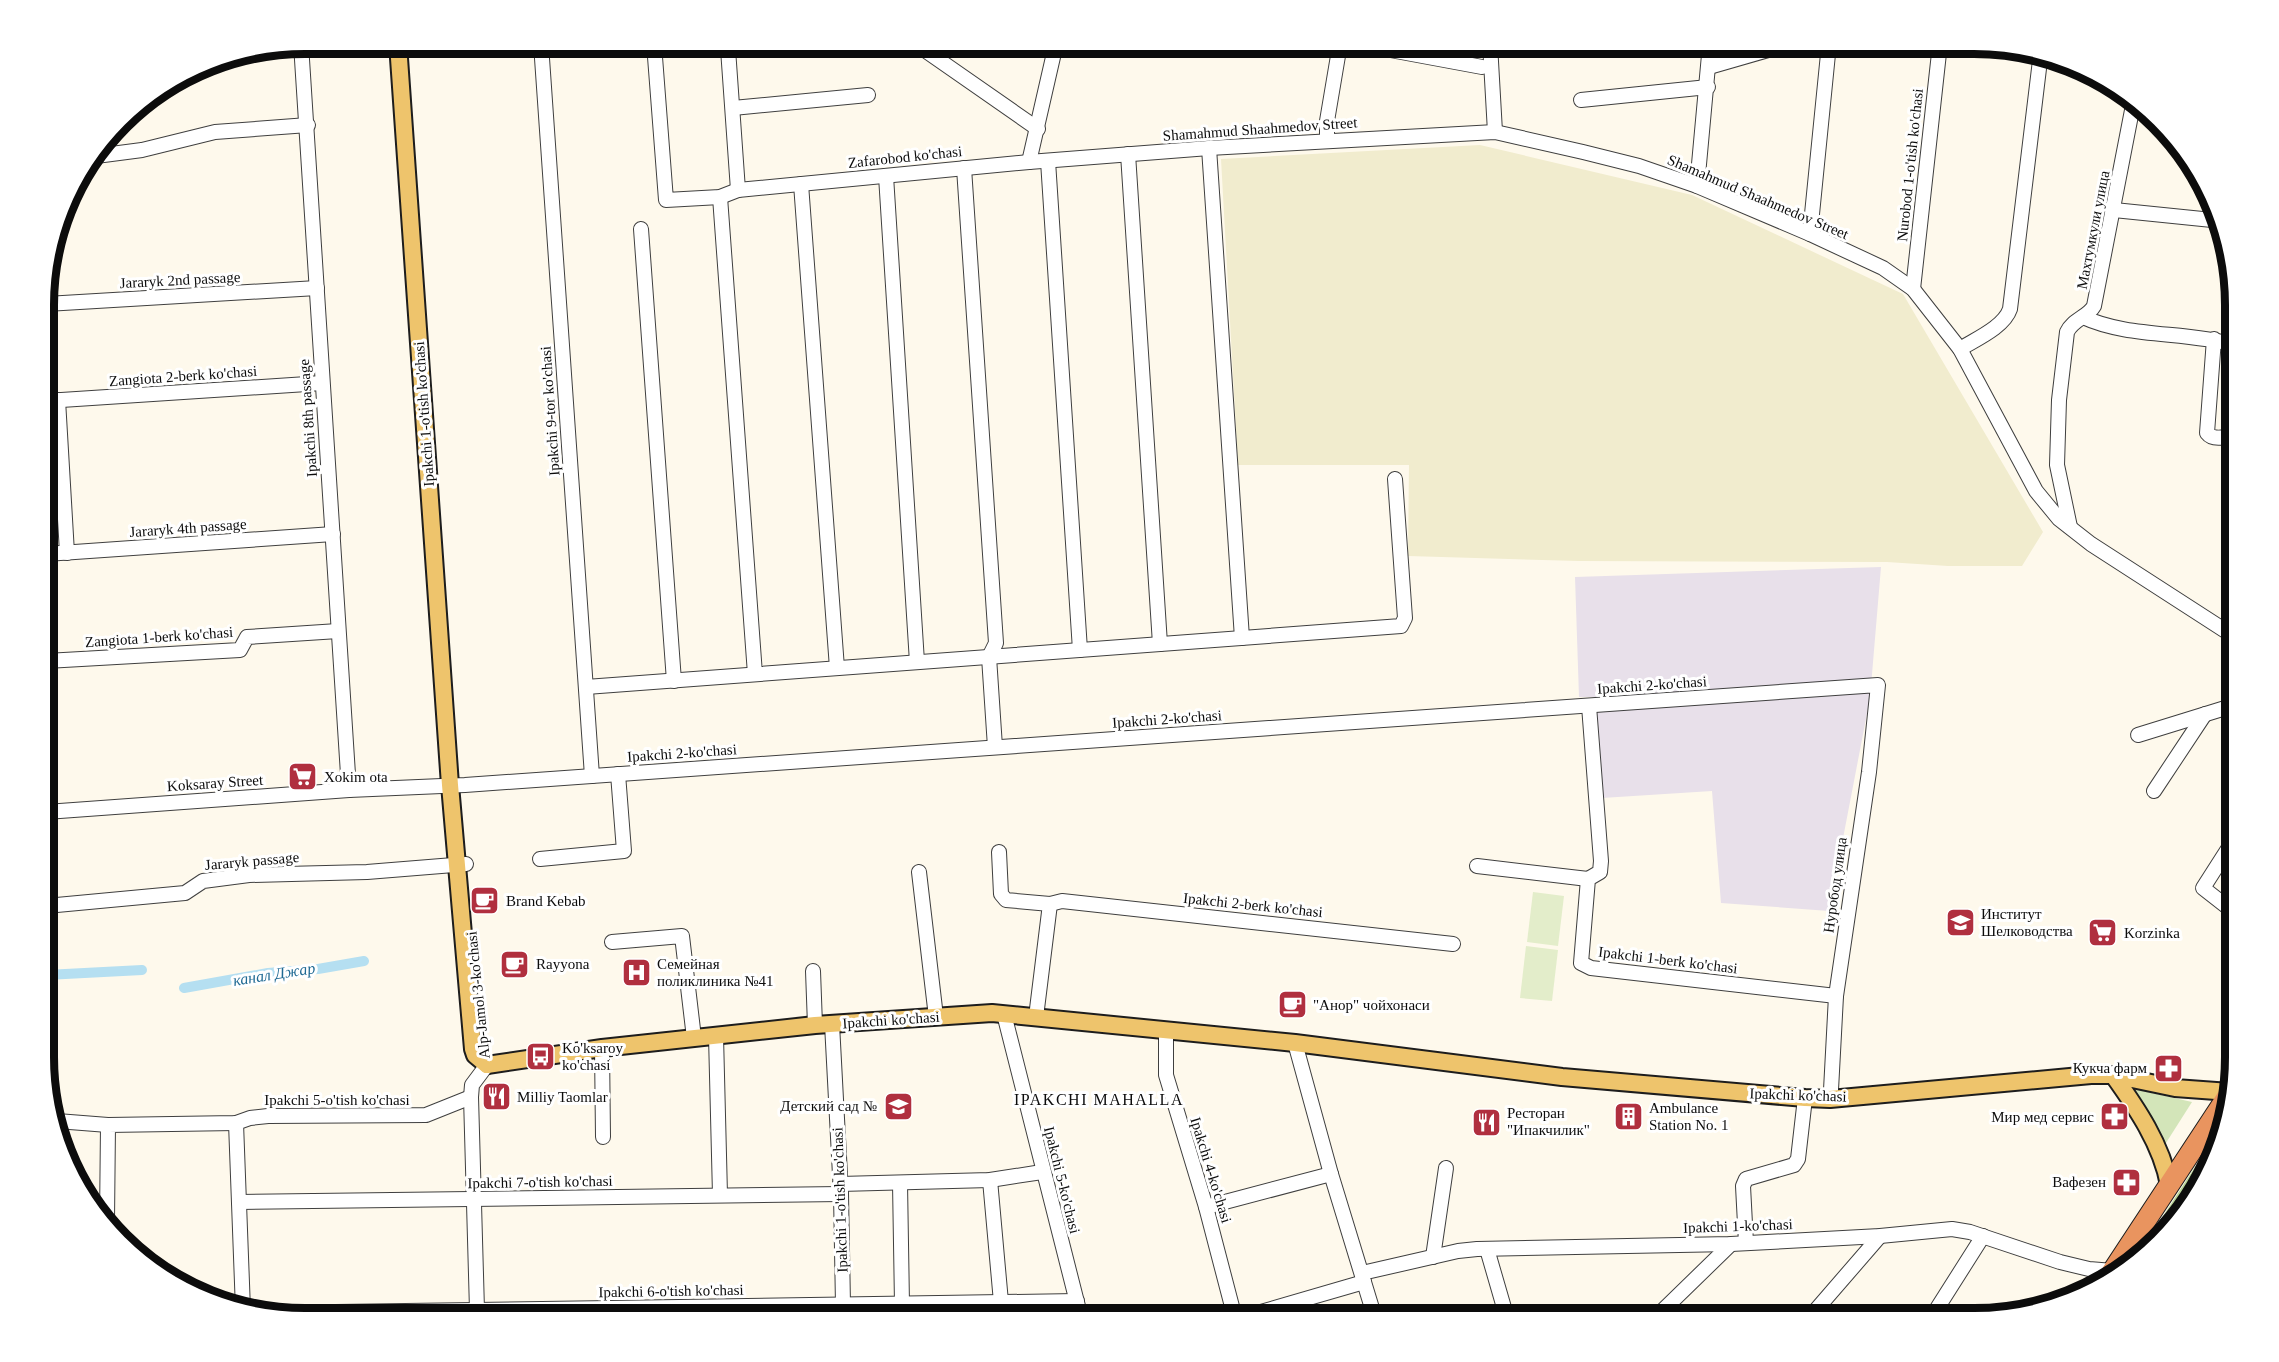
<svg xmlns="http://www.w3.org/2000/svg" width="2279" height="1362" font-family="'Times New Roman',serif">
<rect width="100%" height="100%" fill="#fef9ec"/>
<path fill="#e8e0ea" d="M1881,567L1870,698L1829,911L1721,903L1712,791L1602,798L1595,697H1579L1575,577Z"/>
<path fill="#f1ecce" d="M1480,145L1692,195L1903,294L2043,532L2022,566H1948L1887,562L1579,561L1408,556L1409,465H1238L1221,159Z"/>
<path fill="#d3e5b9" d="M2134,1089L2192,1102L2164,1146Z"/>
<path fill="#b8d499" d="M2217,1133L2200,1188L2159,1242L2134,1261Z"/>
<g fill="#e3edca">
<path d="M1533,892L1564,896L1558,946L1527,942Z"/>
<path d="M1526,946L1558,950L1552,1001L1520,998Z"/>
</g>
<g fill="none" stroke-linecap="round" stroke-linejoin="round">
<g stroke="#b5dff1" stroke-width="10">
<path d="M46,975L142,970"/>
<path d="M184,988L268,973L318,969L364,961"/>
</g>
<defs>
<g id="minor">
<path d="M301,44L349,790"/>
<path d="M541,44L592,776"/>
<path d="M654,44L666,200L720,197L738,190L1029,162L1209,148L1495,132L1583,152L1639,166L1697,186L1810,234L1883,268L1913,289L1960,349L2036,491L2059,519L2091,544L2235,637"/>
<path d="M916,44L1038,129"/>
<path d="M1358,44L1482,67"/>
<path d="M1490,44L1495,132"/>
<path d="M728,49L738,190"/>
<path d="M1709,67L1789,44"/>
<path d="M1581,100L1708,87"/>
<path d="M733,108L868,95"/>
<path d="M1327,141V121L1340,44"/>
<path d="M1209,148L1242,638"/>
<path d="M1128,154L1160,644"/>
<path d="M96,156L142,150L215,132L308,125"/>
<path d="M1048,161L1080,650"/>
<path d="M1029,162L1056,44"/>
<path d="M964,168L996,643L989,657L995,747"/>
<path d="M886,176L917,662"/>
<path d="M801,184L837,668"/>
<path d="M1697,186L1710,44"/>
<path d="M720,197L755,674"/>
<path d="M2114,210L2222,221"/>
<path d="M641,229L674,681"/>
<path d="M1810,234L1829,44"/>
<path d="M1913,289L1940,44"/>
<path d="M46,304L317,288"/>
<path d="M2083,317C2128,338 2186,331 2235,345"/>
<path d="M2214,339L2207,433C2213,441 2226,437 2235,435"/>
<path d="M1960,349C1976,339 2004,327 2010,309L2041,52"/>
<path d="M58,400L67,553"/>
<path d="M46,401L322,383"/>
<path d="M2070,527L2057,465L2059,400L2067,332C2073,319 2088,317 2094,306L2133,105"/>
<path d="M46,554L333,534"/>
<path d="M46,661L240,650L247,637L338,631"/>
<path d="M586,687L1401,626L1405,618L1395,479"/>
<path d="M1589,706L1601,861L1600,872L1588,879L1581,963L1591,968L1836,996"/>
<path d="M2138,735L2235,705"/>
<path d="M2154,791L2205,714"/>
<path d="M46,812L349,790L465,785L1878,685L1869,772L1836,996L1831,1090"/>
<path d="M2235,838L2203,888L2235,913"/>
<path d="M999,852L1001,894L1006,900L1050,904L1062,901L1453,944"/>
<path d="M540,859L624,851L618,774"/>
<path d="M1477,866L1588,879"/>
<path d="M919,872L936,1017"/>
<path d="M46,906L185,893L203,881L249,875L367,872L466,864"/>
<path d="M612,942L682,936L694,1038"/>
<path d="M813,971L815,1025"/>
<path d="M1004,1014L1081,1318"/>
<path d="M1036,1017L1050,904"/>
<path d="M832,1024L841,1194L843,1305"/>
<path d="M1166,1030V1075L1206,1207L1235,1318"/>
<path d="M716,1036L720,1195"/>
<path d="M1295,1043L1331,1174L1375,1318"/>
<path d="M602,1048L603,1137"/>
<path d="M57,1121L108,1125"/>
<path d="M236,1123L243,1310"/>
<path d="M990,1180L1001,1302"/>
<path d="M900,1183L902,1304"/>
<path d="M840,1184L990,1180L1042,1172"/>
<path d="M239,1202L841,1194"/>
<path d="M1206,1207L1331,1174"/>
<path d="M107,1220L108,1125L236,1123L250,1118L268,1116L426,1115L471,1097"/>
<path d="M1746,1243L1743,1186L1746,1179L1794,1165L1798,1159L1805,1098"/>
<path d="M1487,1249L1507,1318"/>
<path d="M1433,1257L1446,1168"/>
<path d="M1362,1273L1458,1251L1477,1249L1731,1244L1880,1236L1952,1229L1970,1232L2060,1262L2089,1269L2113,1271"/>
<path d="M477,1310L471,1097L472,1085L487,1065"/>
<path d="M266,1313L1077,1301"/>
<path d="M1240,1318L1364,1282"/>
<path d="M1655,1318L1731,1244"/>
<path d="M1809,1318L1880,1236"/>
<path d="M1931,1318L1983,1236"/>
</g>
<g id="major">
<path d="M398,44L450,785L473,1049L475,1055L487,1065"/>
<path d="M487,1065L602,1048L815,1025L992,1013L1295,1043L1562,1077L1805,1098L1830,1099L2091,1075H2113L2175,1088L2230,1092"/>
<path d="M2113,1075C2136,1107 2162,1145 2169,1185"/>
</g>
<path id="highway" d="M2104,1284L2229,1094"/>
</defs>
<use href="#minor" stroke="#3f3f3f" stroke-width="16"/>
<use href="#major" stroke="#1d1d1d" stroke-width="20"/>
<use href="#highway" stroke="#1d1d1d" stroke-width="22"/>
<use href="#minor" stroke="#fff" stroke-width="14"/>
<use href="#major" stroke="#eec46c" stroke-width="16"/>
<use href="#highway" stroke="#e9945f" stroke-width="20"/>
</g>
<defs>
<symbol id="supermarket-square" viewBox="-11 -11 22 22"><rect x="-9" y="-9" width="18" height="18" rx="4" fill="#b02f3f" stroke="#fff"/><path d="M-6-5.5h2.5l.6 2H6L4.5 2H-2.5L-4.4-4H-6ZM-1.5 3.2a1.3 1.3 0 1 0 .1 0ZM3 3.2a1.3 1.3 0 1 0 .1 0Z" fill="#fff"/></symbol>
<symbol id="cafe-square" viewBox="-11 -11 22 22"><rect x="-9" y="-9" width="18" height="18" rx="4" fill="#b02f3f" stroke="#fff"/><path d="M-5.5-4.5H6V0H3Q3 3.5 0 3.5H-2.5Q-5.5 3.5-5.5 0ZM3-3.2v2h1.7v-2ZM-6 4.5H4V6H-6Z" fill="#fff"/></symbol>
<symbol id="university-square" viewBox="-11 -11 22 22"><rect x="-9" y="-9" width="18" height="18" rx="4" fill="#b02f3f" stroke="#fff"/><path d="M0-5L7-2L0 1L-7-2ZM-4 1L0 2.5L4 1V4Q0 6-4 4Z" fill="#fff"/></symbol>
<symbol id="hospital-square" viewBox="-11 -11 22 22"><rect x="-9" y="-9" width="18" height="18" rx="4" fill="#b02f3f" stroke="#fff"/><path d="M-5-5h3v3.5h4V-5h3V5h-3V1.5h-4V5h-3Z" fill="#fff"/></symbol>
<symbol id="bus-square" viewBox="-11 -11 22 22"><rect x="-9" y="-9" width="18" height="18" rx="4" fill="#b02f3f" stroke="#fff"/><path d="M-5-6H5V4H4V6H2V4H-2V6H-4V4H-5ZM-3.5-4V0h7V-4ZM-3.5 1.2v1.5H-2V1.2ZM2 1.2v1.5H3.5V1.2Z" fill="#fff"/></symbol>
<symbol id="pharmacy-square" viewBox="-11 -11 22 22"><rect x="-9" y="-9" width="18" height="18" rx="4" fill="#b02f3f" stroke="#fff"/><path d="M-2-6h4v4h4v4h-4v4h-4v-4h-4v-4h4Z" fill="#fff"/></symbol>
<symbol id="restaurant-square" viewBox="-11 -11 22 22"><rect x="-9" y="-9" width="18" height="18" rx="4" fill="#b02f3f" stroke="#fff"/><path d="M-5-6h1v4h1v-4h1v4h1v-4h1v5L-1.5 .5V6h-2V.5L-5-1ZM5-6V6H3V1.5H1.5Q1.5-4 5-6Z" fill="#fff"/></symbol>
<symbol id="school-square" viewBox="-11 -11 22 22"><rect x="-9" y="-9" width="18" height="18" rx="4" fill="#b02f3f" stroke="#fff"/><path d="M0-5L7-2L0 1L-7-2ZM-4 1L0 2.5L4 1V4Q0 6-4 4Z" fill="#fff"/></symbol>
<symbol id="building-square" viewBox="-11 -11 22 22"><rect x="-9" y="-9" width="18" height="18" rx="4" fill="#b02f3f" stroke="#fff"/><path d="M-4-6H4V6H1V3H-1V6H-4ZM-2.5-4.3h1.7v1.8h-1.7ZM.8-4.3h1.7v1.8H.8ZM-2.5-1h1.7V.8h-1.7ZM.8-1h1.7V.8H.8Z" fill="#fff"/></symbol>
</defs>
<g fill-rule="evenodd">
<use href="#supermarket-square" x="286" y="760" width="33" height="33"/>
<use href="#cafe-square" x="468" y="884" width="33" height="33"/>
<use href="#university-square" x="1944" y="906" width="33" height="33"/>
<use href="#supermarket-square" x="2086" y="916" width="33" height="33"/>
<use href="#cafe-square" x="498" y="948" width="33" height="33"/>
<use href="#hospital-square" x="620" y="956" width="33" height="33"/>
<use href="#cafe-square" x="1276" y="988" width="33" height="33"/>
<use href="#bus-square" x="524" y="1040" width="33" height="33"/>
<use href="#pharmacy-square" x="2152" y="1052" width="33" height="33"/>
<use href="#restaurant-square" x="480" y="1080" width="33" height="33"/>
<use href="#school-square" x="882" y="1090" width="33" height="33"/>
<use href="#building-square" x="1612" y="1100" width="33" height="33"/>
<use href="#pharmacy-square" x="2098" y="1100" width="33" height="33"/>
<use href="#restaurant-square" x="1470" y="1106" width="33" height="33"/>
<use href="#pharmacy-square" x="2110" y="1166" width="33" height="33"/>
</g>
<g text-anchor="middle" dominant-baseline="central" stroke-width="6" stroke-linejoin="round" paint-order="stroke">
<g font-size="15" fill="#0c0c0c" stroke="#fff">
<text transform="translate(1260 129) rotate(-4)">Shamahmud Shaahmedov Street</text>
<text transform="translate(905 157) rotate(-6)">Zafarobod ko'chasi</text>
<text transform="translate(1910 165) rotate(-84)">Nurobod 1-o'tish ko'chasi</text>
<text transform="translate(1758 197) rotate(23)">Shamahmud Shaahmedov Street</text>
<text transform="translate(2093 230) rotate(-79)">Махтумкули улица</text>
<text transform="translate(180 280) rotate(-3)">Jararyk 2nd passage</text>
<text transform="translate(183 376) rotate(-4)">Zangiota 2-berk ko'chasi</text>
<text transform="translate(550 411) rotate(-94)">Ipakchi 9-tor ko'chasi</text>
<text transform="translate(424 414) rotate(-94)">Ipakchi 1-o'tish ko'chasi</text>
<text transform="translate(308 418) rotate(-94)">Ipakchi 8th passage</text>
<text transform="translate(188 528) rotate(-4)">Jararyk 4th passage</text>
<text transform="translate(159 637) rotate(-4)">Zangiota 1-berk ko'chasi</text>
<text transform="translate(1652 685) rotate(-4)">Ipakchi 2-ko'chasi</text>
<text transform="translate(1167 719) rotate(-4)">Ipakchi 2-ko'chasi</text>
<text transform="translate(682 753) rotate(-4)">Ipakchi 2-ko'chasi</text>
<text transform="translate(215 783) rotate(-4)">Koksaray Street</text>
<text transform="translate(252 861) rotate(-5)">Jararyk passage</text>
<text transform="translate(1835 885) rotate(-82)">Нуробод улица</text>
<text transform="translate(1253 905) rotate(6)">Ipakchi 2-berk ko'chasi</text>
<text transform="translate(1668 960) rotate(7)">Ipakchi 1-berk ko'chasi</text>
<text transform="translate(478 995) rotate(-96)">Alp-Jamol 3-ko'chasi</text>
<text transform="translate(891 1020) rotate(-4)">Ipakchi ko'chasi</text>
<text transform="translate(1798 1095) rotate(2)">Ipakchi ko'chasi</text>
<text x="337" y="1100">Ipakchi 5-o'tish ko'chasi</text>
<text transform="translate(1211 1170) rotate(73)">Ipakchi 4-ko'chasi</text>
<text transform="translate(1062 1180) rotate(76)">Ipakchi 5-ko'chasi</text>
<text transform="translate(540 1182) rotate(-1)">Ipakchi 7-o'tish ko'chasi</text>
<text transform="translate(840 1200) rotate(-92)">Ipakchi 1-o'tish ko'chasi</text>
<text transform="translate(1738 1226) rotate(-2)">Ipakchi 1-ko'chasi</text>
<text transform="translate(671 1291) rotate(-1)">Ipakchi 6-o'tish ko'chasi</text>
</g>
<g font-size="15" fill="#0c0c0c" stroke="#fff" text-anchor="start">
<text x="324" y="777">Xokim ota</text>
<text x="506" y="901">Brand Kebab</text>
<text x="1981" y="914">Институт<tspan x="1981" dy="17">Шелководства</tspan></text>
<text x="2124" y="933">Korzinka</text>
<text x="536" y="964">Rayyona</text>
<text x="657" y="964">Семейная<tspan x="657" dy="17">поликлиника №41</tspan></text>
<text x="1313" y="1005">"Анор" чойхонаси</text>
<text x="562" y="1048">Ko'ksaroy<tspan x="562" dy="17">ko'chasi</tspan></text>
<text x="2147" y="1068" text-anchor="end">Кукча фарм</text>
<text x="517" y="1097">Milliy Taomlar</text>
<text x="877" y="1106" text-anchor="end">Детский сад №</text>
<text x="1649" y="1108">Ambulance<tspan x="1649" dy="17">Station No. 1</tspan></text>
<text x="1507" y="1113">Ресторан<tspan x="1507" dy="17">"Ипакчилик"</tspan></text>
<text x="2094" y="1117" text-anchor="end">Мир мед сервис</text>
<text x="2106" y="1182" text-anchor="end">Вафезен</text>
</g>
<g font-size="16" font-style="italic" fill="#1f6993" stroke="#fff">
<text transform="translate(274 974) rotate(-9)">канал Джар</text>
</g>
<g font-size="16" letter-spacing="1.5" fill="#0c0c0c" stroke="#fff">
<text x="1099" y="1099">IPAKCHI MAHALLA</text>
</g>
</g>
<path d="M0 0H2279V1362H0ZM305 54H1974A251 251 0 0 1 2225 305V1057A251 251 0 0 1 1974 1308H305A251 251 0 0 1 54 1057V305A251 251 0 0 1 305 54Z" fill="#fff" fill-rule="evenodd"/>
<path fill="none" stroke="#0c0c0c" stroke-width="8" d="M305 54H1974A251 251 0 0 1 2225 305V1057A251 251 0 0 1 1974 1308H305A251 251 0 0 1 54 1057V305A251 251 0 0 1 305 54Z"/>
</svg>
